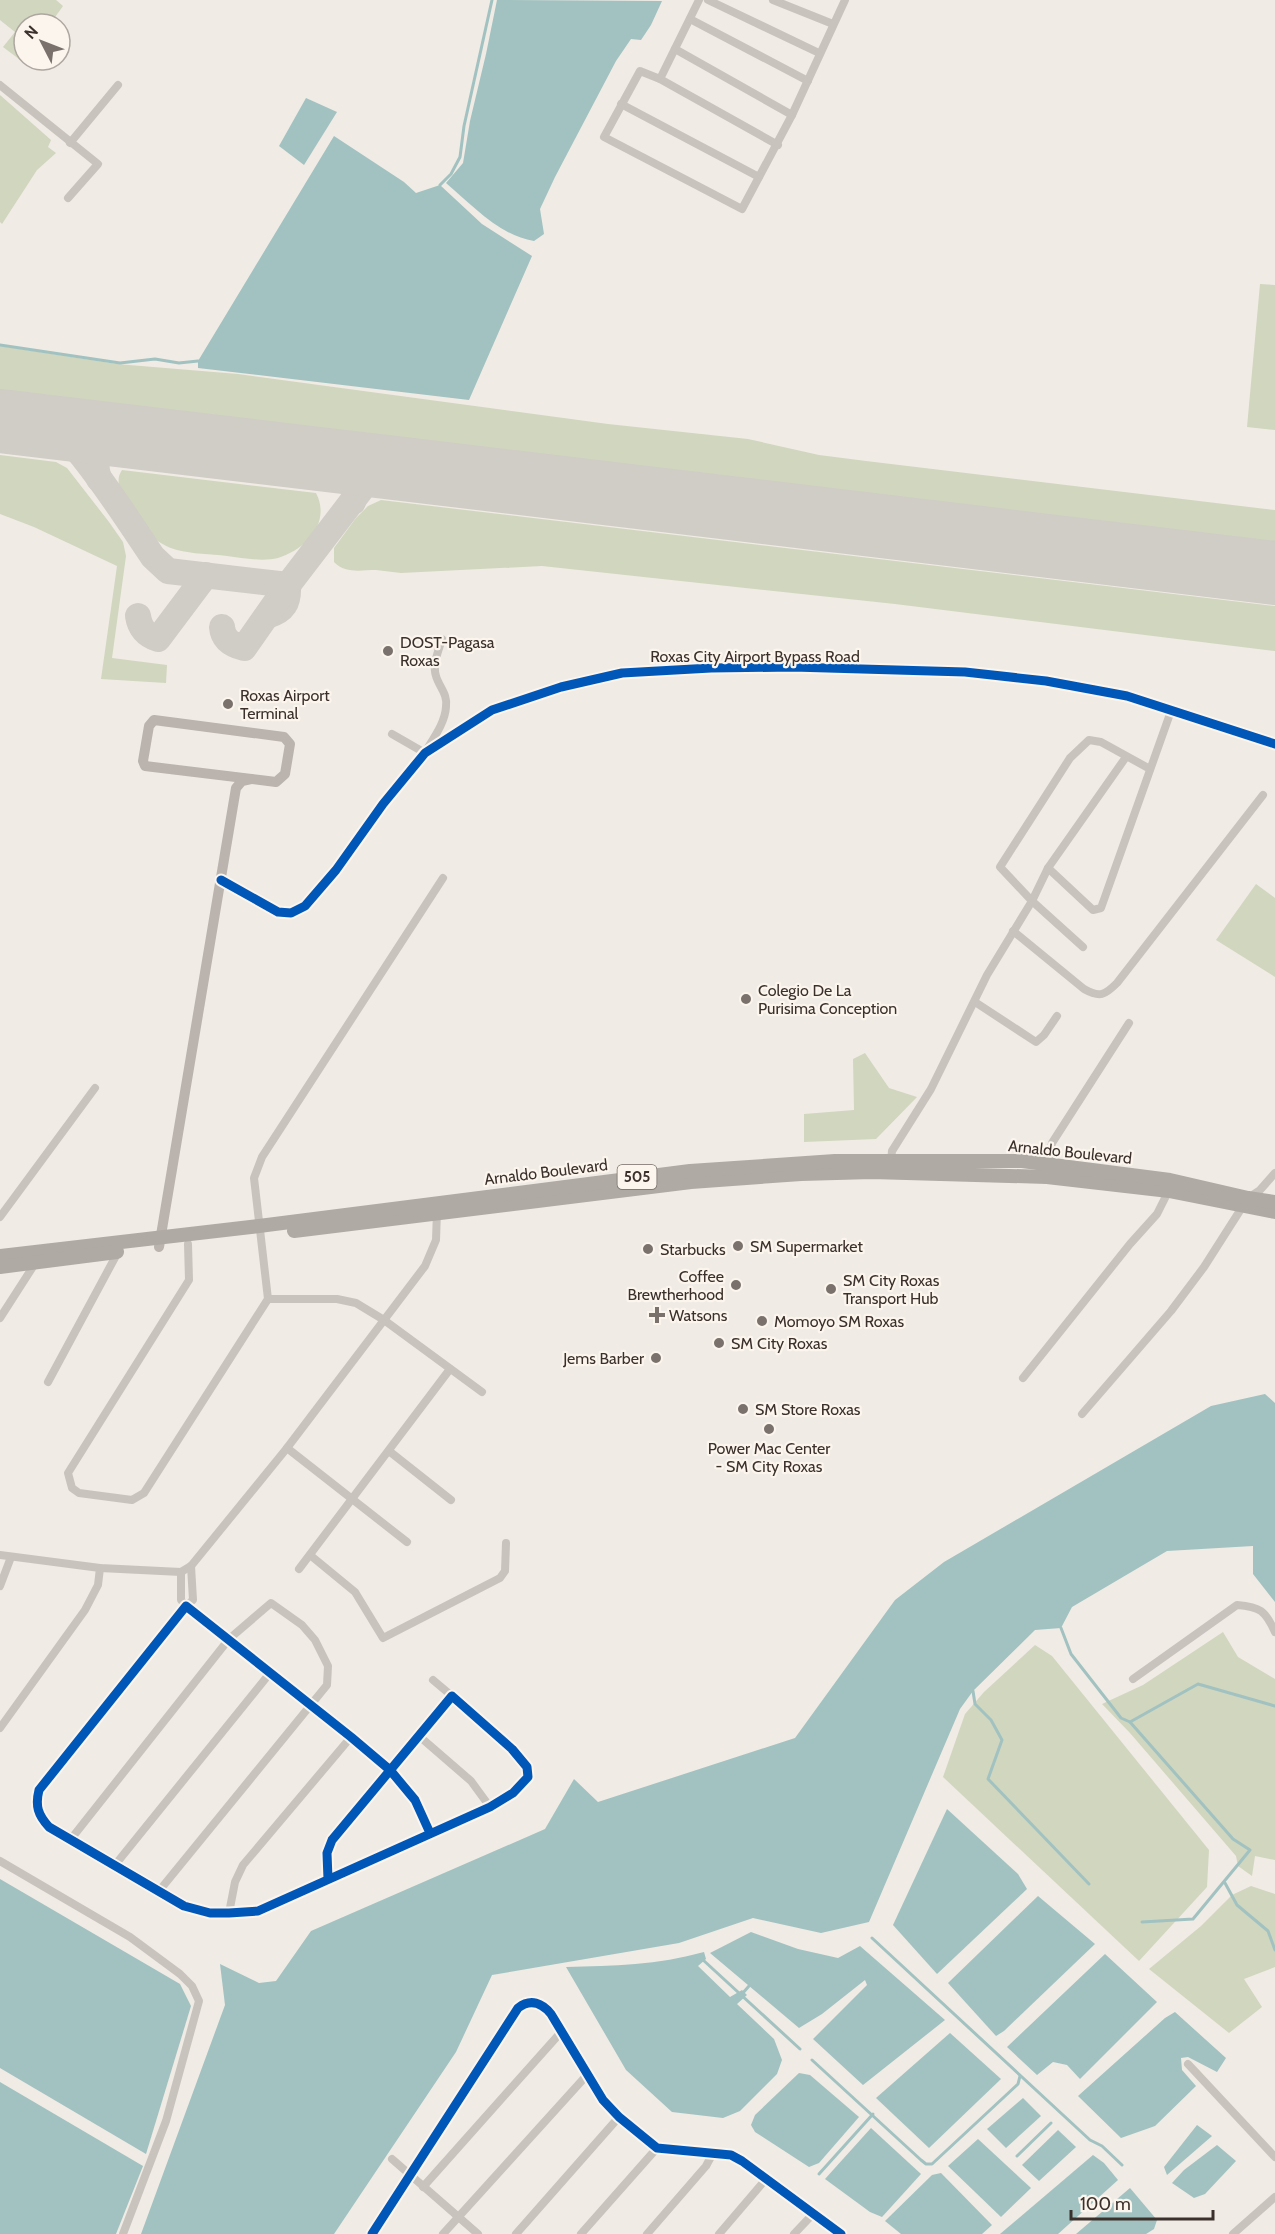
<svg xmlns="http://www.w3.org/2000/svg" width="1275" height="2234" font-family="Cabin,sans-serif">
<rect width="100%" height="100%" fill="#f0ebe5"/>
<g fill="#d1d6bf">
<path d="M0,0H56L63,6L50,24H24V60H31L27,65L3,47L15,32L0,20Z"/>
<path d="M0,95L51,140L48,147L56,153L37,170L2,224L0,222Z"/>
<path d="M1260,284L1275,285V430L1247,427Z"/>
<path d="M0,346L117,364L238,374L608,424L748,439L819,455L866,461L1275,510V542L0,391Z"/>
<path d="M0,455L56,462L67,468L109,522L123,542L126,556L112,658L167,665L166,683L101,679L117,566L34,527L0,514Z"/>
<path d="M122,470L316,493C331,522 307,549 278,558C262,562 243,558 227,556C211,554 192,554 177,550C154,544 133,521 125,500C120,490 115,480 122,470Z"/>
<path d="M381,500L1275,606V651L895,604L542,566L401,573C393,572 384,571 376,570C360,570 346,574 334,562V548L356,518L368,506Z"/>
<path d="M1256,884L1275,898V977L1216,940Z"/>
<path d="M865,1053L889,1088L917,1097L876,1139L804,1142V1114L854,1110L853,1059Z"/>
<path d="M1223,1632L1238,1657L1275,1679V1860L1255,1856L1252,1876L1238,1866L1236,1856L1130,1733L1102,1704L1143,1685Z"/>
<path d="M1035,1645L1052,1656L1209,1850L1207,1887L1139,1961L943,1777L965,1714L984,1692Z"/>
<path d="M1251,1886L1275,1894V1967L1244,1979L1262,2007L1229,2033L1149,1969L1201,1926L1232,1895Z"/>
</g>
<g fill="#a1c2c1">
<path d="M497,0L662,1L651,25L641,40L631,39L616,61L555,177L540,209L544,234L534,241C500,236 472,205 446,183L463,163L470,121L486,54Z"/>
<path d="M306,98L337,112L304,165L279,146Z"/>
<path d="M334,136L404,182L416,193L440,185L482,224L532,256L469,400L198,368V361Z"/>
<path d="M1265,1394L1275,1403V1602L1253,1574V1546L1167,1551L1072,1607L1061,1628L1035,1630L973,1691L960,1709L869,1922L821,1933L753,1918L679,1943L492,1975L456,2052L334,2234H141L225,2005L220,1964L259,1983L276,1981L311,1931L545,1829L574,1779L598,1802L795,1738L895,1600L944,1562L1211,1406Z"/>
<path d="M947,1809L1018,1874L1027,1889L937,1974L893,1925Z"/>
<path d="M0,1879L180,1984L191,2006L146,2154L0,2068Z"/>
<path d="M1038,1896L1095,1944L1004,2031L996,2036L948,1983Z"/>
<path d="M751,1932L798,1949L838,1958L860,1946L945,2020L863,2085L813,2039L867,1985L865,1980L822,2014L799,2028L710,1953Z"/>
<path d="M704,1952L706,1959L698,1966L730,1997L742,1990L747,1995L737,2004L774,2039L782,2060L777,2074L740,2111L723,2118L672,2112L626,2070L566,1967C613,1966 658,1965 704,1952Z"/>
<path d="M1105,1954L1157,2002L1080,2079L1067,2065L1053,2062L1037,2075L1007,2047Z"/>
<path d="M1175,2012L1226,2058L1217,2072L1188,2057L1181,2058L1182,2070L1196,2086L1155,2126L1121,2138L1078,2096L1165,2018Z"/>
<path d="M950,2033L1001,2079L929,2148L876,2098Z"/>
<path d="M799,2073L810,2075L859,2117L819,2163L809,2167L755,2132L751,2125L755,2115Z"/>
<path d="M0,2082L143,2166L116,2234H0Z"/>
<path d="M1023,2098L1041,2116L1006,2148L987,2129Z"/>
<path d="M1197,2125L1212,2136L1167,2175L1164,2167Z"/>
<path d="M871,2128L921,2174L882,2217L870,2212L825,2179Z"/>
<path d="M1058,2130L1076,2147L1039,2181L1022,2165Z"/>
<path d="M978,2139L1031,2188L1001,2217L948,2166Z"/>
<path d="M1217,2145L1236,2161L1205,2194L1194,2198L1172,2183L1184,2170Z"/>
<path d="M1093,2155L1104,2163L1118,2180L1058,2234H1000Z"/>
<path d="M941,2173L992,2225L982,2234H901L885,2221L932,2175Z"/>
<path d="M1130,2188L1157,2220L1154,2229L1146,2234H1076Z"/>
</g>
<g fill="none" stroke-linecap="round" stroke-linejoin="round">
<g stroke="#a1c2c1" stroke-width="3">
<path d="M440,185L451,174L460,157L464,126L492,0"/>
<path d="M0,345L120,363L155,359L179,363L198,361"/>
<path d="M1061,1628L1071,1654L1121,1718L1130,1722L1198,1684L1275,1706"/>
<path d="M973,1691L975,1704L991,1720L1002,1740L988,1779L1089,1884"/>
<path d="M1130,1722L1233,1839L1250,1850L1193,1919L1142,1922"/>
<path d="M1225,1883L1237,1905L1268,1931L1275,1950"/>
<path d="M872,1938L1090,2140L1102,2146L1122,2165"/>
<path d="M702,1959L800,2049"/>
<path d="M742,1994L749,1986"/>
<path d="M812,2060L921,2160L926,2164H932L1018,2084L1020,2076"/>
<path d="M1017,2156L1051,2123"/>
<path d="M819,2174L873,2114"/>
</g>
<g stroke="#d0ccc6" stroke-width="26">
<path d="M52,427C76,437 135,531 153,557L168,571L288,585C289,603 284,611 267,616"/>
<path d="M334,461C351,472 357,482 353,502"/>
<path d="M99,479C92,456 98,442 122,436"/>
<path d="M138,616C140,629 146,635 158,639L206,575"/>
<path d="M222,627C223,640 232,645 244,648L288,585L370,478L382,470L398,469"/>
</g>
<path stroke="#d0ccc6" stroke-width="64" d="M0,421L1275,573"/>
<g stroke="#c9c3be" stroke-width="8">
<path d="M699,0L660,79L640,71L604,137L742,209L792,115L845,0"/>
<path d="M708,0L819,53"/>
<path d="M773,0L833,24"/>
<path d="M690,19L808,81"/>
<path d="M675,49L792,115"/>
<path d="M660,79L778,145"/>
<path d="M0,85L98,164L68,198"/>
<path d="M621,104L759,177"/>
<path d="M70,143L118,85"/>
<path d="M392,734L425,753"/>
<path d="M427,749C435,736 445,722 446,707C448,694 439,687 436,676C432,664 439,650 442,639"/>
<path d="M1048,868L1093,910L1101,908L1171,711"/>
<path d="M221,880L278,912L291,913L305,906L336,870L383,804L425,753L492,710L561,687L622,673L711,668L793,667L965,672L1046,681L1127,696L1275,744"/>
<path d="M1013,931L1084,989C1100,998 1105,995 1117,983L1263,795"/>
<path d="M1083,947L1032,901L1000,867L1070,758L1089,740L1101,742L1150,769"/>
<path d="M975,1002L1036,1042L1044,1035L1057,1016"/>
<path d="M891,1162L892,1151L931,1089L987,975L1032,901L1048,868L1126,757"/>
<path d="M1048,1166L1052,1143L1129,1023"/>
<path d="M0,1217L95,1088"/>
<path d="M188,1244L189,1280L68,1473L72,1488L79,1493L132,1500L144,1493L268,1299L254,1178L262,1157L443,878"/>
<path d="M268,1299H337L356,1303L384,1320L482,1392"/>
<path d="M0,1318L36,1262"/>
<path d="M1023,1378L1130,1244L1157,1214L1169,1190"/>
<path d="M48,1382L118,1252"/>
<path d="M1082,1414L1171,1311L1204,1267L1248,1198L1260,1190L1275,1173"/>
<path d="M287,1448L407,1542"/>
<path d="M389,1451L451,1500"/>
<path d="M0,1555L100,1568L181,1572L191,1566L287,1448L425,1266L436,1240L437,1211"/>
<path d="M310,1555L355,1592L383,1638L500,1578L505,1571L506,1543"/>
<path d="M299,1569L450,1369"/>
<path d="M181,1572V1600L186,1606L193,1600L191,1566"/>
<path d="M0,1586L11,1557"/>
<path d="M1133,1679L1237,1605C1260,1607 1265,1610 1275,1632"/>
<path d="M433,1680L452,1696"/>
<path d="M0,1728L85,1610L98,1585L100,1568"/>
<path d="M419,1736L471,1781L490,1807"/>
<path d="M71,1839L229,1639L271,1603L302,1625L315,1640L328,1666L327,1685L159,1891"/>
<path d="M0,1861L130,1937L180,1974L192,1986L199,2001L166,2121L123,2234"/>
<path d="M115,1865L270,1673"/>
<path d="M328,1879L327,1853L332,1840C372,1792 412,1744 452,1696L512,1749L527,1767L528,1777L513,1793L490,1807L258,1911L229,1913H210L184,1906L49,1827C38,1815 35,1806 39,1790L186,1606L351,1737L390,1770L415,1800L430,1833"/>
<path d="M229,1913L235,1882L243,1865L351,1737"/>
<path d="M1188,2064L1275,2157"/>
<path d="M392,2159L478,2234"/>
<path d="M423,2187L562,2031"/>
<path d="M372,2234L518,2008C531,1998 542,2003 551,2014L603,2100L619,2117L657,2148L731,2155L742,2161L841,2234"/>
<path d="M443,2234L587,2075"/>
<path d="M516,2234L619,2117"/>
<path d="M581,2234L657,2148"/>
<path d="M647,2234L706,2166L713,2153"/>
<path d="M719,2234L766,2179"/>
<path d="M794,2234L813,2214"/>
<path d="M1233,2234L1275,2197"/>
</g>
<g stroke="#bab3ae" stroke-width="10">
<path d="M154,720L284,737L290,744L285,774L276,782L145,766L143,761L149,726Z"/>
<path d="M159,1247L236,788L242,781L251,779"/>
</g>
<g stroke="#afaaa4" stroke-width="14">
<path d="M294,1231L691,1182L801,1174L872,1172L1047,1177L1169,1191L1275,1212"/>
<path d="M0,1256L259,1226L690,1171L835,1161H1022L1170,1180L1248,1198L1275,1202"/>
<path d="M0,1267L117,1252"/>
</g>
<defs>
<g id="cycleway">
<path d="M221,880L278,912L291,913L305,906L336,870L383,804L425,753L492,710L561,687L622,673L711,668L793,667L965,672L1046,681L1127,696L1275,744"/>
<path d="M328,1879L327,1853L332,1840C372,1792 412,1744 452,1696L512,1749L527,1767L528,1777L513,1793L490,1807L258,1911L229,1913H210L184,1906L49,1827C38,1815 35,1806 39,1790L186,1606L351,1737L390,1770L415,1800L430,1833"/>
<path d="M372,2234L518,2008C531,1998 542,2003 551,2014L603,2100L619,2117L657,2148L731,2155L742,2161L841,2234"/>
</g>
</defs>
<use href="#cycleway" stroke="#fbf5ee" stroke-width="13"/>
<use href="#cycleway" stroke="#0057b8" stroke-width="9"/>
</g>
<g fill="#7a716c" stroke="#fbf5ee" stroke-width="2">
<circle cx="388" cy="651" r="6"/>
<circle cx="228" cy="704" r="6"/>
<circle cx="746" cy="999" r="6"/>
<circle cx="738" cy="1246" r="6"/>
<circle cx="648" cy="1249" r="6"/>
<circle cx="736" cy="1285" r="6"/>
<circle cx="831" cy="1289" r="6"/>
<path d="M654 1306h6v6h6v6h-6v6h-6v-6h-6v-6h6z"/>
<circle cx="762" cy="1321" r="6"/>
<circle cx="719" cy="1343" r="6"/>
<circle cx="656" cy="1358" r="6"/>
<circle cx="743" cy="1409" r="6"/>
<circle cx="769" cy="1429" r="6"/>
</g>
<g text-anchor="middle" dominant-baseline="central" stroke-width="4.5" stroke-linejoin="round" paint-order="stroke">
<rect fill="#fbf5ee" stroke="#756b66" stroke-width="1.5" x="617.5" y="1165" width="39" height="24" rx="4.5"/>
<g font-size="15" font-weight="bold" fill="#3b302b">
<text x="637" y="1177">505</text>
</g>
<g font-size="16" fill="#3b302b" stroke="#fbf5ee" text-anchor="start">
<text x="400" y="642">DOST-Pagasa<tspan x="400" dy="18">Roxas</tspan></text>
<text x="240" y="695">Roxas Airport<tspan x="240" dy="18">Terminal</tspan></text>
<text x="758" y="990">Colegio De La<tspan x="758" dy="18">Purisima Conception</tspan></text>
<text x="750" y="1246">SM Supermarket</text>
<text x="660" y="1249">Starbucks</text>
<text x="724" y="1276" text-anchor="end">Coffee<tspan x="724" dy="18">Brewtherhood</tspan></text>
<text x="843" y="1280">SM City Roxas<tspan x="843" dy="18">Transport Hub</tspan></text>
<text x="669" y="1315">Watsons</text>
<text x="774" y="1321">Momoyo SM Roxas</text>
<text x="731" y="1343">SM City Roxas</text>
<text x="644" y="1358" text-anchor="end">Jems Barber</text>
<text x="755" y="1409">SM Store Roxas</text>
<text x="769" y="1448" text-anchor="middle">Power Mac Center<tspan x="769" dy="18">- SM City Roxas</tspan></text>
</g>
<g font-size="16" fill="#3b302b" stroke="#fbf5ee">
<text x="755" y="656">Roxas City Airport Bypass Road</text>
<text transform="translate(1070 1152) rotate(6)">Arnaldo Boulevard</text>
<text transform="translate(546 1172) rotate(-7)">Arnaldo Boulevard</text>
</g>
</g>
<g transform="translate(42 42) rotate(312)"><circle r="28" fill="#fbf5ee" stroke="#aea6a0" stroke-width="1.5"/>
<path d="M0-4.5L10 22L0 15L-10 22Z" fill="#7a716c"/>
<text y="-9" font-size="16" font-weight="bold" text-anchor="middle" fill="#3b302b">N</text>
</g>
<path d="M1071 2210v9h142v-9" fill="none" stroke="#3b302b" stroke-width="3"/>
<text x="1080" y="2210" font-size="18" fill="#3b302b" stroke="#fbf5ee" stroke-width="4.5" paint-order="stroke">100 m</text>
</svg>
